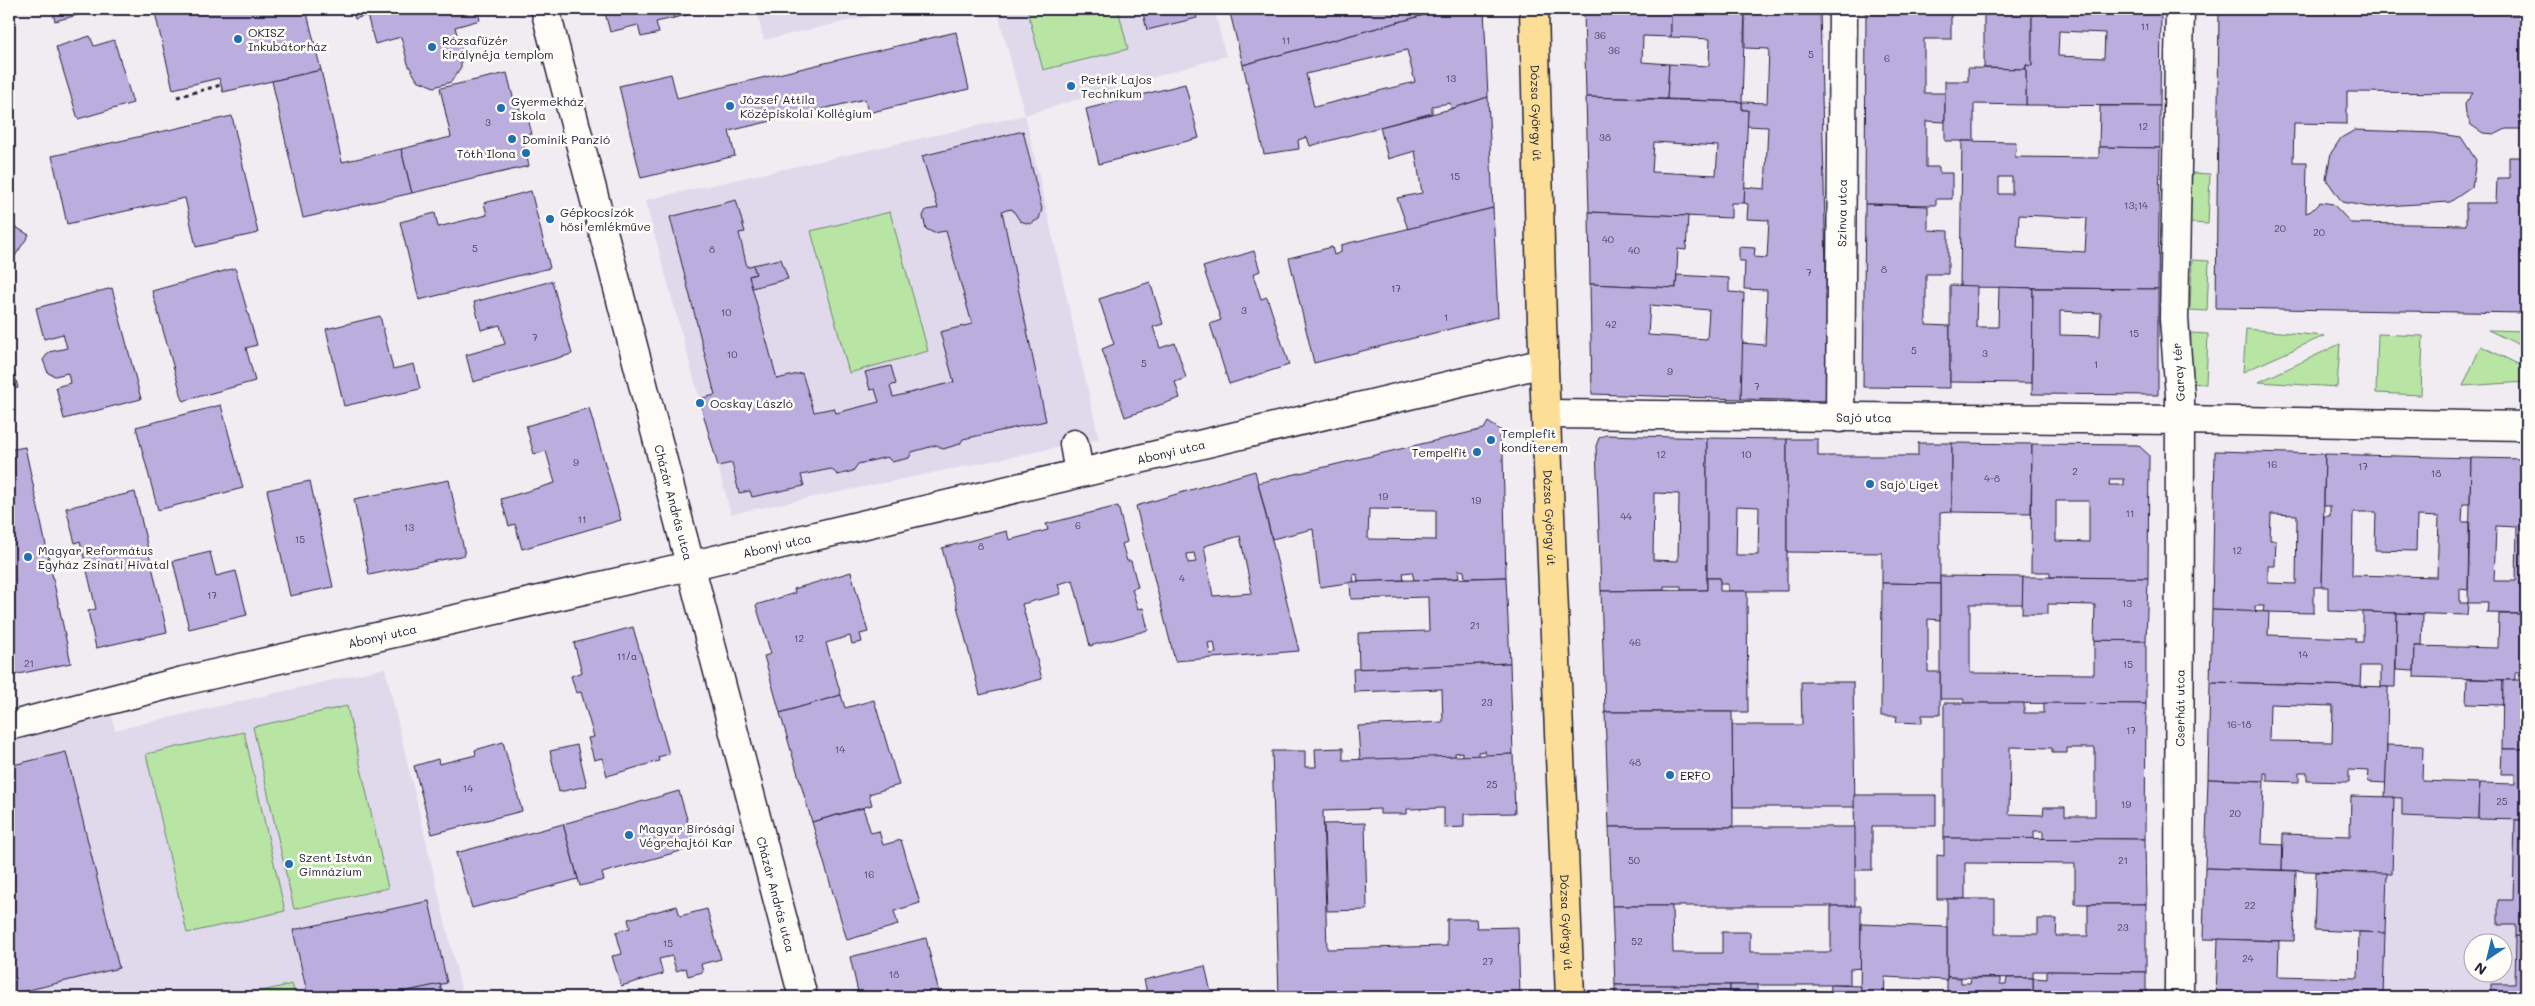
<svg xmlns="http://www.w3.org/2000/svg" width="2535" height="1006" font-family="Mali,sans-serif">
<rect width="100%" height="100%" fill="#f0ecf2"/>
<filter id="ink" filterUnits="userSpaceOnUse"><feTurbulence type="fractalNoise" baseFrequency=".02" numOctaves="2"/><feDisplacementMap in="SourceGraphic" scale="10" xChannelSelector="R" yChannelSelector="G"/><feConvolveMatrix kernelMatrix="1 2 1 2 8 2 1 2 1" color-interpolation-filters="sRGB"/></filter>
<g filter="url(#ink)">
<g fill="#e0d9ec" fill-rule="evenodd">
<path d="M756,9H901L764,40Z"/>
<path d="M997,9H1214L1226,56L1025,115L1099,439L731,514L645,200L1025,115Z"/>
<path d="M385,668L463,997H9V740L112,716L115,730Z"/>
<path d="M2394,797L2402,798V816L2526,820V997H2383L2387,873H2392ZM2472,944H2502V974H2472Z"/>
</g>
<g fill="#b8e5a4" stroke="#6d8470">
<path d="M1027,9H1118L1128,49L1043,70Z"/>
<path d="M2192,173L2210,174L2208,224L2190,223Z"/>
<path d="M890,212L928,351L849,373L811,231Z"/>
<path d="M2192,260L2209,261L2207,311L2190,310Z"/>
<path d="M2246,329L2324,336L2243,372Z"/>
<path d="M2488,330L2526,331V348Z"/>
<path d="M2191,333L2208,334L2206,384L2189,383Z"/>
<path d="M2378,334L2423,336L2421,395L2376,393Z"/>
<path d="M2340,344L2337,387L2259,382Z"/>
<path d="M2481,346L2526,368V382L2463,386Z"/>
<path d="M347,706L388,888L294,909L253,727Z"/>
<path d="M244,732L285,911L187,933L146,754Z"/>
<path d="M292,984L296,997H237Z"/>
</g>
<g fill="#bbaddd" stroke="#22223b" fill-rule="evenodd">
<path d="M52,9H93V11L55,21Z"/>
<path d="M154,9H306L321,70L223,92L219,78L173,89Z"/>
<path d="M352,9H477L480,20L455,27L461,49V67L451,82L434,87L417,80L408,64L401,37L375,44L367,15L355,19Z"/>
<path d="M604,9H671L674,18L656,22L659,33L641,37L638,25L610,32Z"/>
<path d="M671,9H713L674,18Z"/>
<path d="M1142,9H1195L1197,18L1147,30Z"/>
<path d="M1229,9H1294L1295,14L1316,9H1446L1243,65Z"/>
<path d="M1446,9H1484L1488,97L1451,109L1450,103L1432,106V113L1310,146L1307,137L1298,140L1299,149L1264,154L1243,65ZM1407,50L1415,82L1314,107L1306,74Z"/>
<path d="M1584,9H1671V37L1643,36L1642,62L1669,64L1667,99L1586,97Z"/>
<path d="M1671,9H1745L1742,102L1667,99L1669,64L1709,66L1710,39L1671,37Z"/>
<path d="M1745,9H1820L1829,401L1741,399V343L1765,345L1767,290L1744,289L1745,261H1739V247L1755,248L1754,257L1767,258L1769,220L1747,219L1748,204L1744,203V187L1765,189L1768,127L1747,126L1748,110H1742V102L1767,103L1769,49L1745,48Z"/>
<path d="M1866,9H1951V39H1924V93H1945V122L1926,121V167H1939V173H1952V199H1936V205L1865,204Z"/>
<path d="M1984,9H2032V66L2026,65V69L1984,68Z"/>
<path d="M2032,9H2161L2160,106L2026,105V65L2032,66ZM2059,31L2105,33L2104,58L2058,56Z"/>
<path d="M2219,9H2526V313L2216,308ZM2347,92L2473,93L2465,104L2466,114L2471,125L2483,133L2496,134L2506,129H2522L2523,157H2509V178H2497L2496,203H2466V225L2351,223L2333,204L2320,202L2311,211L2306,213L2307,162H2293L2294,123L2347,124Z"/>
<path d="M956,32L969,89L868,113L865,99L729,131L735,156L641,178L619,86L671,74L677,98Z"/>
<path d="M90,36L94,46L114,40L133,103L78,119L56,47Z"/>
<path d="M1968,68L2026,69V105L1974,104V141H1945V81H1968Z"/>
<path d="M321,70L342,162L401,149L412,193L303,218L272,81Z"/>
<path d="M507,73L516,109L525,107L532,134L522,136L529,166L412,193L401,149L451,137L440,88Z"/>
<path d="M1185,84L1199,138L1099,164L1086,109Z"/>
<path d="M1488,97L1493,208L1408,229L1397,198L1422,193L1415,151L1388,159L1380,127L1451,109Z"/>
<path d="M1586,97L1742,102V110H1748L1744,203H1731V218L1589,212ZM1654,142L1718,146L1716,175L1652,172Z"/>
<path d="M2100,106H2160V148L2099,147Z"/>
<path d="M232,116L258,233L196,247L185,198L67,224L52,156Z"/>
<path d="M2355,130L2434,133L2461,137L2476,160L2472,187L2450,202L2369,207L2342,202L2326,179L2331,153L2341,138Z"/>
<path d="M1023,131L1042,209L1039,219L1030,224L1020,221L1012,209L1002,211L1046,421L963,439L960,444L943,449L937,445L912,452L909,458L892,462L887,457L858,464L853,471L838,475L831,469L801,475L804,486L752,497L750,491L739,493L732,463L718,466L699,399L715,395L670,217L736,200L745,232L739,233L747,267L753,265L756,274L749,276L777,379L802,373L814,412L834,408L836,413L879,402L875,389L870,390L865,372L891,366L896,384L890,386L893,397L954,382L940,332L972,324L946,231L934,233L926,229L923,216L926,210L938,208L922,156Z"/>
<path d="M1962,141L2016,142L2015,157L2099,158V147L2160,148L2158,289L1960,287ZM1999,177H2012V194H1999ZM2019,215L2087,218L2085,252L2017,248Z"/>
<path d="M531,191L550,268L419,300L400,222L435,213L438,227L487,215L484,203Z"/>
<path d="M1865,204L1928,206V230L1948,231V274H1926V325L1950,326V388L1863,387Z"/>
<path d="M1493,208L1498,317L1314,363L1289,258L1332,247L1334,255L1341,252V245Z"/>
<path d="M1589,212L1688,216L1686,250L1678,249L1676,288L1590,284Z"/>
<path d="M9,223L29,235L9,265Z"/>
<path d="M1254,251L1260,271L1253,274L1261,299L1267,297L1289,365L1229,384L1210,324L1221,320L1203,267Z"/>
<path d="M781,259L788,279L752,288L749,276L756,274L753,265Z"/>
<path d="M235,268L257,345L246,348L255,381L183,401L152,291Z"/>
<path d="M1677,275L1729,278V292L1744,293L1741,399L1592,394L1590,284L1676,288ZM1650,305L1709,310L1707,339L1648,335Z"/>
<path d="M552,281L572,354L473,382L466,355L505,344L500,325L481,330L474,302Z"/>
<path d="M1150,282L1163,324L1153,327L1160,348L1175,343L1186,378L1175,382L1180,398L1125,417L1102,349L1114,344L1099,299Z"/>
<path d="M1950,285L1977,286L1976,327H1998L1999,287L2033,288L2032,383L1950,382Z"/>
<path d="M112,288L141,399L64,419L56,387L70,383L68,373L55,376L48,373L43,360L49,352L67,348L63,334L44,339L36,308Z"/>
<path d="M2033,288L2158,289V395L2032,394ZM2060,311L2101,313L2100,336L2060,335Z"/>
<path d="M380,316L393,369L414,364L420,389L344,406L326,329Z"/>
<path d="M12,364L18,388L9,390V365Z"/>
<path d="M9,400L14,420L9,421Z"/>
<path d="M221,405L243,488L158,510L136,427Z"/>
<path d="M589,408L621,520L522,549L515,524L509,526L501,499L555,483L546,451L534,454L526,426Z"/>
<path d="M1488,422L1502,431L1499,437L1503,455L1506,577L1465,578L1464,571L1458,570L1459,578L1414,580L1412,572L1403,573L1404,580L1358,582L1357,574L1353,575L1354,582L1320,587L1313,529L1272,539L1258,483L1484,429ZM1369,509L1436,510V540L1368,539Z"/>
<path d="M1606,435L1707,438V590H1681V586H1664V590L1601,591L1596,446L1599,438ZM1654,493L1679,494L1678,561L1653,560Z"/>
<path d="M1707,438L1787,439V591H1728V584H1720V578H1707ZM1737,506L1759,507L1758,555H1736Z"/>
<path d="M1787,439H1818V456H1918V443H1952V512L1940,513V584L1882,583V553L1787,552Z"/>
<path d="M1952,443L2032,444L2031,513L1952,512Z"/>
<path d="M2032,444L2138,445L2149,455L2148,578L2050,577V572H2031ZM2110,479H2124V485H2109ZM2056,501H2089V542L2056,541Z"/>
<path d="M25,447L71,663L9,676V450Z"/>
<path d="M2215,451L2325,454L2322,587H2314V613L2263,612L2264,606H2255V612L2212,610ZM2271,514L2297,515L2296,584L2268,583V566H2275L2276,540H2270Z"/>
<path d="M2325,454L2471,458L2470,504H2463L2462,522H2469L2468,590L2460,589V603H2468L2467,615L2328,611V587H2322L2324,516H2330V506H2324ZM2353,512H2376L2375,550L2416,551L2417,516L2439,517L2437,577L2352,575Z"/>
<path d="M2471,458L2526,459V614L2487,613L2488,603H2468ZM2496,526L2517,527L2516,581H2494Z"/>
<path d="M1255,471L1299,651L1175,661L1136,506ZM1240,536L1252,593L1213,596L1204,546ZM1194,553L1196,562L1188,563L1187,554ZM1214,642L1216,653L1210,654L1208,643Z"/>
<path d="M449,480L465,555L369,575L354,499Z"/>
<path d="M310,481L333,587L290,596L267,490Z"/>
<path d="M135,492L167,632L96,648L88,611L96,609L80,541L75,543L66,508Z"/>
<path d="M1118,506L1127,542L1122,544L1127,561H1131L1138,587L1132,589L1138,609L1143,608L1148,630L1090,646L1073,580L1058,584L1061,594L1022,604L1042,679L980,695L942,548L1007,531L1009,540L1048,530L1046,524Z"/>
<path d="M210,552L216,576L236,571L247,615L189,629L173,561Z"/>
<path d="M851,572L868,632L860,634L862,642L852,644L850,636L826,643L841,695L780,713L764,656L771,654L756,605L795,593L794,589Z"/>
<path d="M1940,576L2023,577V604H1970V673L2094,674V640L2146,641V704L1964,703V699H1940Z"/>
<path d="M1506,577L1510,663L1359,669L1358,633L1429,631L1428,597L1351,599L1350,582Z"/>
<path d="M2023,577L2148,578L2146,641L2094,640L2095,605L2048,604V614H2022Z"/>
<path d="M1707,578H1720V591H1747L1748,712H1605L1601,591L1707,590Z"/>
<path d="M1882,583L1940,584V620L1928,619V672H1940V715H1922V723L1896,722L1897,716H1881Z"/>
<path d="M2212,610L2269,612L2268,635L2356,638L2355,642H2363V612L2397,613L2395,687H2381V666H2361L2360,686L2210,682Z"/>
<path d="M2397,613L2423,614L2422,646H2415L2414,671L2396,670Z"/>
<path d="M2499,614H2526V672H2515V680L2414,677L2415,646L2498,648Z"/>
<path d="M633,627L669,754L658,757L659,761L607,776L602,758L594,760L588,738L594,737L581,692L576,693L571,676L582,672L574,643Z"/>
<path d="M1510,663L1513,754L1485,756V751L1478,752V756L1462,757V752L1455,753V757L1360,760L1358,726L1443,722L1442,689L1354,692L1353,669Z"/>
<path d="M2467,679L2503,680V705L2466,704Z"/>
<path d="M2503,680H2526V749H2502Z"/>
<path d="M1801,682H1853L1855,807H1733L1732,725H1802Z"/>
<path d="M2210,682L2388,687L2386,783L2368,782L2369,771L2349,770V782L2307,781V772H2299V782L2267,781V773H2264V781L2208,779ZM2270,704L2333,706L2332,742L2269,741Z"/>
<path d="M841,695L845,708L874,700L899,785L869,794L872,805L812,822L780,713Z"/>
<path d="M1944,703H2024V713H2044V703L2146,704L2145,839H2043V831H2034V839L1944,838ZM2010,747L2052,748V753H2067V748H2095V816H2065V807H2044L2043,815L2009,814Z"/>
<path d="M1605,712H1732L1733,827H1609Z"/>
<path d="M503,742L522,811L432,834L414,766L438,759L439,764L476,755L475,750Z"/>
<path d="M577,745L587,786L559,792L550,751Z"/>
<path d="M2387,745L2423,746L2422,781L2479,783L2478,819L2402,816V798L2385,797Z"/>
<path d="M1343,748V760L1513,754L1515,813L1464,814V827L1444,828V808L1407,809V814H1380V809L1323,811L1327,949L1447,946V919H1476L1477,928L1518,927L1520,997H1279L1272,751H1305V767H1316L1315,749Z"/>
<path d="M2502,749H2526V820L2478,819L2479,783L2515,784V774H2501Z"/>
<path d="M66,752L119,968L9,995V766Z"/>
<path d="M2208,779L2264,781L2262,844L2283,845L2282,870L2205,868Z"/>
<path d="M679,791L695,847L602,873L604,880L580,886L563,824Z"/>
<path d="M1854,795H1936V826H1872V870H1855Z"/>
<path d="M2351,796L2394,797L2392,874L2282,870L2283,834L2350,836Z"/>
<path d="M863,808L871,833L879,831L883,845L901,840L920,903L894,911L898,925L847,940L812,822Z"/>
<path d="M2515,820H2526V937L2516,936V925H2498V900H2513Z"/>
<path d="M1365,823L1367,910L1327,911L1324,824Z"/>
<path d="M563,824L578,879L472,908L456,853Z"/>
<path d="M1609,827H1855V906H1612Z"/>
<path d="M1944,838L2145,839L2146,904H2075V864L1965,863V899H1937V855L1944,856Z"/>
<path d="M2205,868L2296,871L2294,941L2203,939Z"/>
<path d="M2316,872L2387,873L2385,933L2314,930Z"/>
<path d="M1947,899H1995V934H2038V919H2057L2056,936H2088V904H2146V972L2033,971V978L1947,977Z"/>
<path d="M429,901L447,983L380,997H308L293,930Z"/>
<path d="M677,906L680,916L707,909L721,959L701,964L703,972L688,976L686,968L676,971L672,956L659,959L663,974L621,986L612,956L622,954L616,932L630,928L628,919Z"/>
<path d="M1612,906H1672L1673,953H1722V932H1750V952H1831V906H1861V968L1850,969V985H1615Z"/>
<path d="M1861,924L1947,927V980L1885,977L1884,997H1860Z"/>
<path d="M2359,932L2385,933L2383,997H2216L2218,939L2279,941L2278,976L2358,978Z"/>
<path d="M2516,936L2526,937V997H2491V984H2515Z"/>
<path d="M926,938L940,997H855L854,992H858L850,957Z"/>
<path d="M1205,966L1212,997H1148L1144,980Z"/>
<path d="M2047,971L2146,972V997H2090V995L2063,994V997H2033V978L2047,979Z"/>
<path d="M1947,977L1961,978V983H1970L1971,978H2000V984H2006L2007,978H2033V997H1947Z"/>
<path d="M440,984L443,997H380Z"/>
<rect x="1615" y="985" width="115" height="12"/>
<rect x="1730" y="985" width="28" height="12"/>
<path d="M1831,985L1861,986L1860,997H1830Z"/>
</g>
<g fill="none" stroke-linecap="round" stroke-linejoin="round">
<defs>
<g id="minor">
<path id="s1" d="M545,9L803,997"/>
<path id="s2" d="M1546,414L2180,420L2526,426"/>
<path id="s3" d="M1840,418L1843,9"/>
<path d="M1074,444L1079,473"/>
<path id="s4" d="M9,726L183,681L689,566L1544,363"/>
<path id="s5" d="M2179,997L2180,396L2174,319L2180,9"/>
</g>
<g id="major">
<path id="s6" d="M1534,9L1542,322L1570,997"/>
</g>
</defs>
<use href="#minor" stroke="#22223b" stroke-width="31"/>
<use href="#major" stroke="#22223b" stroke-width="31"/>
<path stroke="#22223b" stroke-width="3" stroke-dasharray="4 4" stroke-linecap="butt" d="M177,97L221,85"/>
<use href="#minor" stroke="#fdfcf7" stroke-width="28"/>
<use href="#major" stroke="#fcde96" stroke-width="28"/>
</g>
</g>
<g fill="#1f6fb2" stroke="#fdfcf7" stroke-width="2">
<circle cx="238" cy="39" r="5"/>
<circle cx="432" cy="47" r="5"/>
<circle cx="1071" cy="86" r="5"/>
<circle cx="730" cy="106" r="5"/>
<circle cx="501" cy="108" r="5"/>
<circle cx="512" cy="139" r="5"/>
<circle cx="526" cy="153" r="5"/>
<circle cx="550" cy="219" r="5"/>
<circle cx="700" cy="403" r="5"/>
<circle cx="1491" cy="440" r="5"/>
<circle cx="1477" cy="452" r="5"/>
<circle cx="1870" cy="484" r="5"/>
<circle cx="28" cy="557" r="5"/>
<circle cx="1670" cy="775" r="5"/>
<circle cx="629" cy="835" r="5"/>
<circle cx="289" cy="864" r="5"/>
</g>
<g text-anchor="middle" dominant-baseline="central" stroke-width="5" stroke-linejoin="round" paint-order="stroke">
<g font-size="10" fill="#484564">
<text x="2145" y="26">11</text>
<text x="1600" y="35">36</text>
<text x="1286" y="40">11</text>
<text x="1614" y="50">36</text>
<text x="1811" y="54">5</text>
<text x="1887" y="58">6</text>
<text x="1451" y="78">13</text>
<text x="488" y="122">3</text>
<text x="2143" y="126">12</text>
<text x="1605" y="137">38</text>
<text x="1455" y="176">15</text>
<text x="2136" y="205">13;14</text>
<text x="2280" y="228">20</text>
<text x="2319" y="232">20</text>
<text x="1608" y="239">40</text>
<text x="475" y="248">5</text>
<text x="712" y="249">8</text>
<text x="1634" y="250">40</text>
<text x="1884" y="269">8</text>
<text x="1809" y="272">7</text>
<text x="1396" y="288">17</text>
<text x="1244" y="310">3</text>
<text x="726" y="312">10</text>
<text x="1446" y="317">1</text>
<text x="1611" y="324">42</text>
<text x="2134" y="333">15</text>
<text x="535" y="337">7</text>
<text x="1914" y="350">5</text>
<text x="1985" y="353">3</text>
<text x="732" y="354">10</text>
<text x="1144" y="363">5</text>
<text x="2096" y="364">1</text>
<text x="1670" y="371">9</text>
<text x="1757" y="386">7</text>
<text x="1661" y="454">12</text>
<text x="1746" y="454">10</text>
<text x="576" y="462">9</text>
<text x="2272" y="464">16</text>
<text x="2363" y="466">17</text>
<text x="2075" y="471">2</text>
<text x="2436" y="473">18</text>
<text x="1992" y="478">4-8</text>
<text x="1383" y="496">19</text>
<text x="1476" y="500">19</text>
<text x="2130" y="513">11</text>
<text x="1626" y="516">44</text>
<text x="582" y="519">11</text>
<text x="1078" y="525">6</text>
<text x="409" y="527">13</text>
<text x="300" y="539">15</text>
<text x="981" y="546">8</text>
<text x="2237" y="550">12</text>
<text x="1182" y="578">4</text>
<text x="212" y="595">17</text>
<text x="2127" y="603">13</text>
<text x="1475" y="625">21</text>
<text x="799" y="638">12</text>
<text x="1635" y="642">46</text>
<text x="2303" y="654">14</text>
<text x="627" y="656">11/a</text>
<text x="29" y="663">21</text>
<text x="2128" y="664">15</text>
<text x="1487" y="702">23</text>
<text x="2239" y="724">16-18</text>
<text x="2131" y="730">17</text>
<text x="840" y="749">14</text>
<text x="1635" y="762">48</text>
<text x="1492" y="784">25</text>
<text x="468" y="788">14</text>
<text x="2502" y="801">25</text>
<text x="2126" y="804">19</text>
<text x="2235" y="813">20</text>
<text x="1634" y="860">50</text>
<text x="2123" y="860">21</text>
<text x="869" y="874">16</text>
<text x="2250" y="905">22</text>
<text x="2123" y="927">23</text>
<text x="1637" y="941">52</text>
<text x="668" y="943">15</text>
<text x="2248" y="958">24</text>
<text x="1488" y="961">27</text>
<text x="894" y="974">18</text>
</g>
<g font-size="12" fill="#22223b" stroke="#fdfcf7" text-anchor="start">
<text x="248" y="32">OKISZ<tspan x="248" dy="14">Inkubátorház</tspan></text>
<text x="442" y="40">Rózsafüzér<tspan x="442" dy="14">királynéja templom</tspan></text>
<text x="1081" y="79">Petrik Lajos<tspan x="1081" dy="14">Technikum</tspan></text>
<text x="740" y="99">József Attila<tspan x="740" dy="14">Középiskolai Kollégium</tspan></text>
<text x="511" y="101">Gyermekház<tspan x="511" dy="14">Iskola</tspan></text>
<text x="522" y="139">Dominik Panzió</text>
<text x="516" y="153" text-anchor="end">Tóth Ilona</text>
<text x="560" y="212">Gépkocsizók<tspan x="560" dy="14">hősi emlékműve</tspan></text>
<text x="710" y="403">Ocskay László</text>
<text x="1501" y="433">Templefit<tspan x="1501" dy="14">konditerem</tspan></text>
<text x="1467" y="452" text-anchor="end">Tempelfit</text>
<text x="1880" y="484">Sajó Liget</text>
<text x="38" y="550">Magyar Református<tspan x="38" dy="14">Egyház Zsinati Hivatal</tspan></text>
<text x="1680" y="775">ERFO</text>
<text x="639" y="828">Magyar Bírósági<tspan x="639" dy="14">Végrehajtói Kar</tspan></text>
<text x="299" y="857">Szent István<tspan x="299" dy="14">Gimnázium</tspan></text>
</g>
<g font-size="12" fill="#22223b" stroke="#fdfcf7">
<text stroke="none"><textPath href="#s6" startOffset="104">Dózsa György út</textPath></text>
<text stroke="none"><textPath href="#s3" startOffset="205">Szinva utca</textPath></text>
<text transform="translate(2178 372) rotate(-94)">Garay tér</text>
<text stroke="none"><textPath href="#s2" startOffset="318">Sajó utca</textPath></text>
<text stroke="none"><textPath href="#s4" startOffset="1194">Abonyi utca</textPath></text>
<text stroke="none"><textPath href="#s1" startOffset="510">Cházár András utca</textPath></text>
<text stroke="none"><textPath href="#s6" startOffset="509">Dózsa György út</textPath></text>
<text stroke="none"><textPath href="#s4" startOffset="789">Abonyi utca</textPath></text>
<text stroke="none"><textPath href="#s4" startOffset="384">Abonyi utca</textPath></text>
<text stroke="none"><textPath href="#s5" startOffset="289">Cserhát utca</textPath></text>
<text stroke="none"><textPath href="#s1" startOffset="915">Cházár András utca</textPath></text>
<text stroke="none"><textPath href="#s6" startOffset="914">Dózsa György út</textPath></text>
</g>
</g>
<rect width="2535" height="1006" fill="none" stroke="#fdfcf7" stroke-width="30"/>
<rect x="15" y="15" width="2505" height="976" fill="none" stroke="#22223b" stroke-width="2" filter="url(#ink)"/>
<g transform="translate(2488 958) rotate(215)"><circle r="24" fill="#fdfcf7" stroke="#a5a5ac"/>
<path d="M0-4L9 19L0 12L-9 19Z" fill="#1f6fb2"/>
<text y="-8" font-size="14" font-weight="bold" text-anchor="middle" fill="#22223b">N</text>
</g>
</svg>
